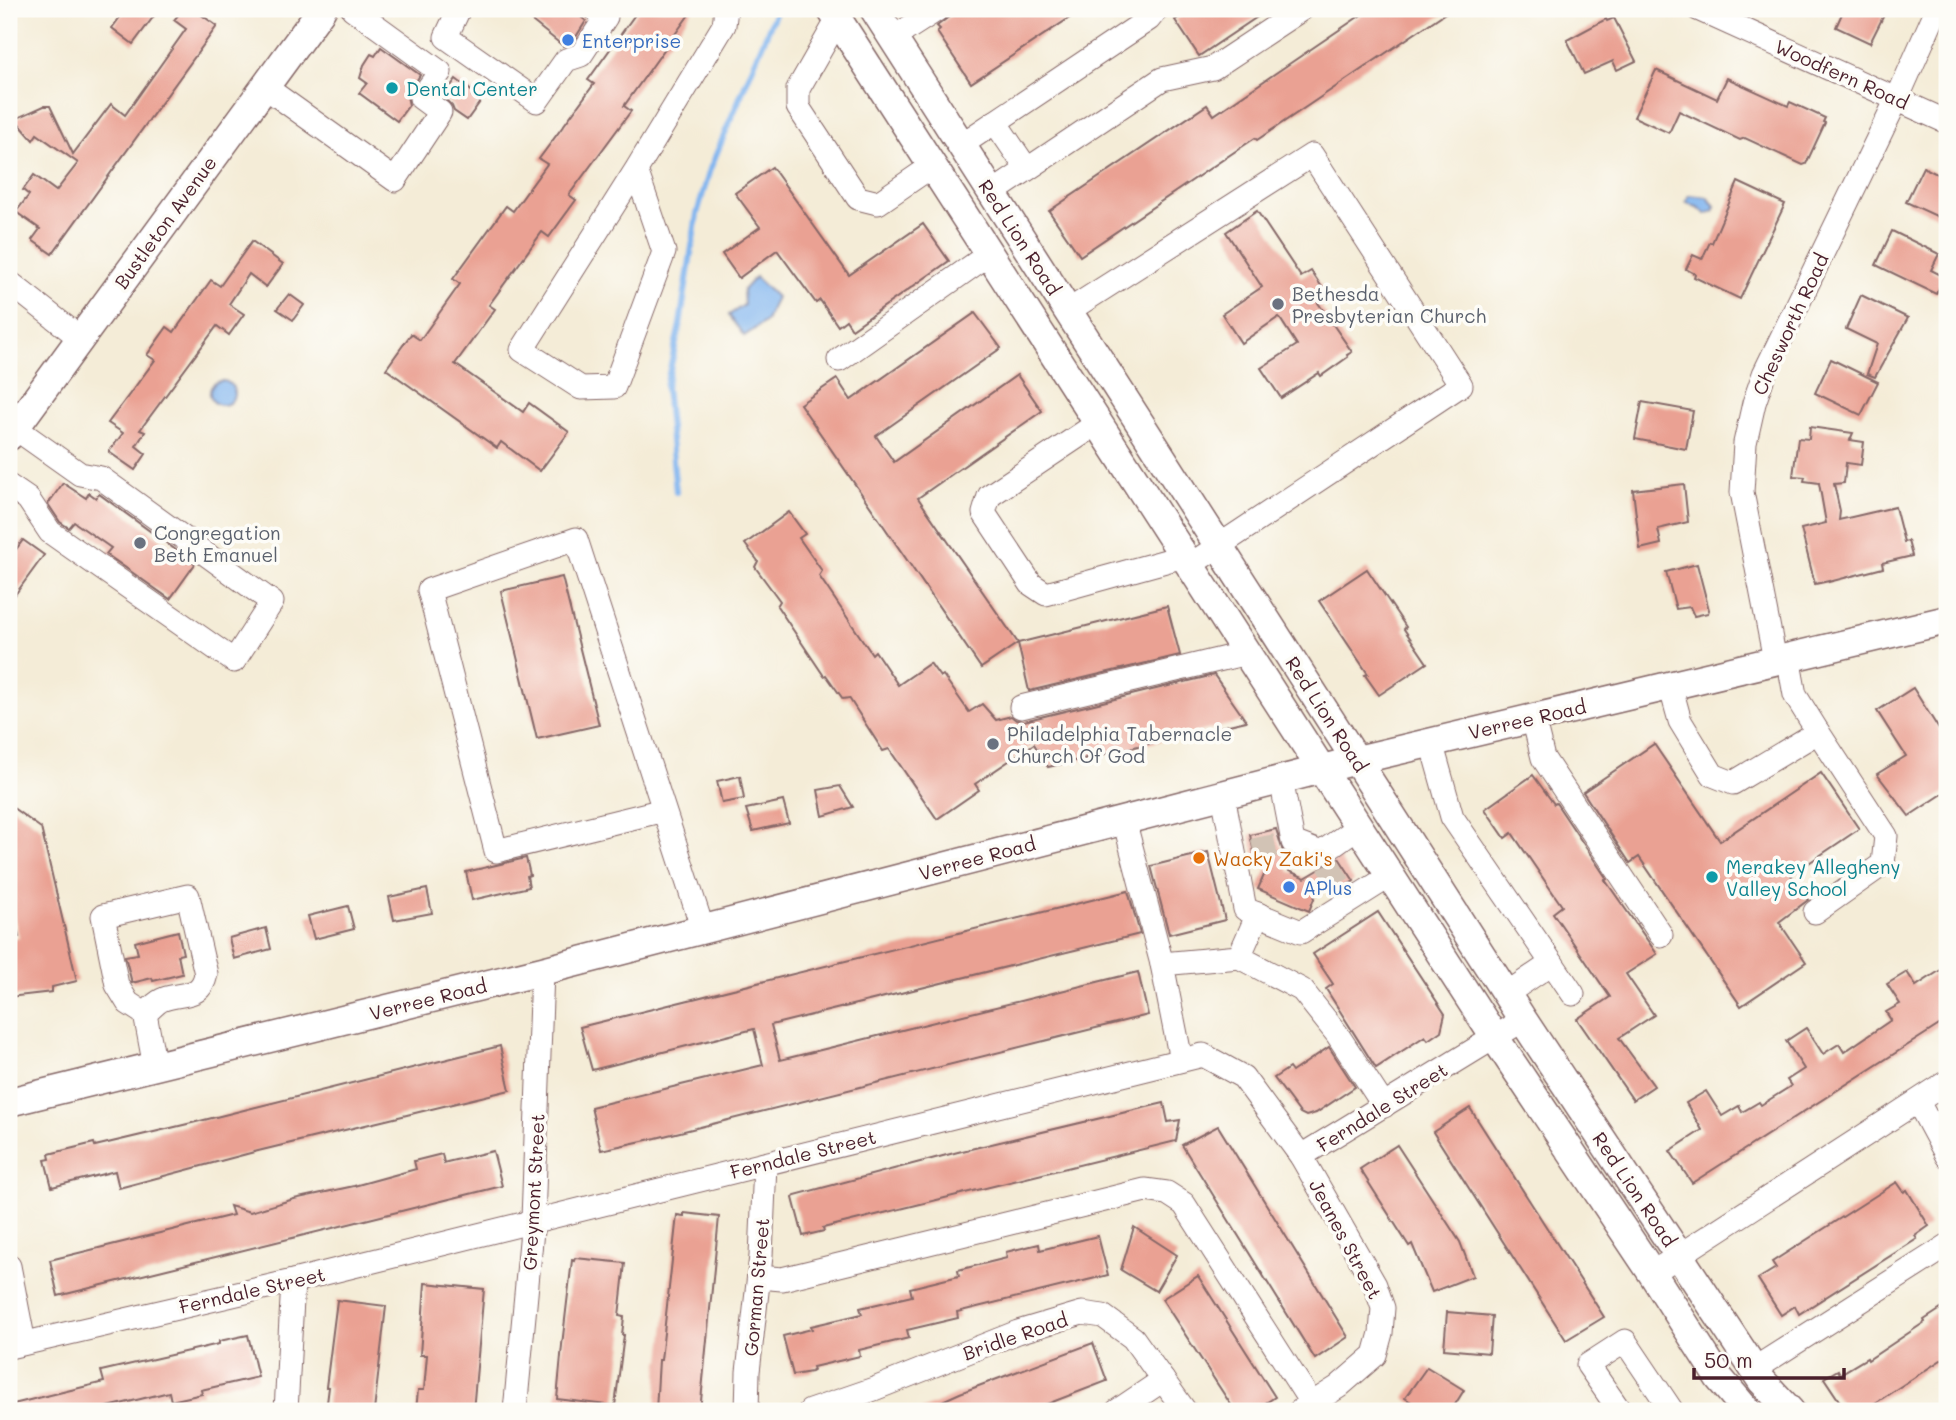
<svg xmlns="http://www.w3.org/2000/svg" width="1956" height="1420" font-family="Mali,sans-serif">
<rect width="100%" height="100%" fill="#fdfcf7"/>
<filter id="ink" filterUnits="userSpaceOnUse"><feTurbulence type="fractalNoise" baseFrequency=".0143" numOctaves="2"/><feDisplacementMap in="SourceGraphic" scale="14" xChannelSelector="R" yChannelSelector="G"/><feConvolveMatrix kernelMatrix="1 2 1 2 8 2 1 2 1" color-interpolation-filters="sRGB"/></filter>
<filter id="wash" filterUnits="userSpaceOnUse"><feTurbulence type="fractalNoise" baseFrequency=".00686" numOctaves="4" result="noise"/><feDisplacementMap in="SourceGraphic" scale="28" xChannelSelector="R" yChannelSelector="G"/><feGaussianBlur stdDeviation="1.57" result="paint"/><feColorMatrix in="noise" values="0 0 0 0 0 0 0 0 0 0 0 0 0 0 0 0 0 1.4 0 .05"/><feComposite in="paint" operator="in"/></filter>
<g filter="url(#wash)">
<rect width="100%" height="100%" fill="#f4ecd7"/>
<g fill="#81b5ef" stroke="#666a8d" stroke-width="2">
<path d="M1689,195L1707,197L1715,206L1713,211L1706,214L1699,208L1686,202Z"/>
<path d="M755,277L776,297L766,321L744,336L729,315L744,305L743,290Z"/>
<circle cx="222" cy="393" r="12"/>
</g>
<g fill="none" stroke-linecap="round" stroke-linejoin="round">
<path stroke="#81b5ef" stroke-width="6" d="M676,492L666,387L680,325L697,214L710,169L777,9"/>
</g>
<g id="blocks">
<g fill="#eaa193">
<path d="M126,9H145L154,16L133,44L112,28Z"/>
<path d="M183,9H193L217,26L52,254L32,240L40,229L16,212L29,195L23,190L34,175L56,191L78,163L37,134L33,140L15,119L44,106H50L73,154L111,104L125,115L186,29L174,20Z"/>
<path d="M517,9H571L586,21L572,43L563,46Z"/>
<path d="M639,9H693L624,106L631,111L569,195L576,200L549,237L542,232L489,305L495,309L455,364L523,412L529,403L569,432L540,471L501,442L497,448L386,369L411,334L420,340L460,284L453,279L506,206L513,211L547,164L539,159L594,84L588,80Z"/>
<path d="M952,9H1083L971,83L937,32L940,29L937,26L950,16Z"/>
<path d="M1192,9H1269L1199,56L1175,20Z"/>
<path d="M1370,9H1451L1257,140L1255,138L1080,256L1049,211L1207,105L1214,115Z"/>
<path d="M1844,9H1887L1870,43L1836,27Z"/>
<path d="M1614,18L1636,61L1617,70L1613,61L1584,74L1567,40L1606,19L1607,21Z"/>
<path d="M381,47L420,75L407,96L409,105L397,121L359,93L367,83L360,78L364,65L371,54L375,56Z"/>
<path d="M1656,70L1717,99L1727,78L1788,106L1790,102L1825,118L1823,122L1825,123L1806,164L1803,165L1745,138L1740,140L1679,111L1669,133L1634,117Z"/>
<path d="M456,79L474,93L472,96L480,102L467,120L454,111L452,106L443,97Z"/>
<path d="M772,167L849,275L923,224L949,261L852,329L846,320L838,326L820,300L816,303L777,250L739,278L722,254L760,227L735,193Z"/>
<path d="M1923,167L1947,179V221L1906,202Z"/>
<path d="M1738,182L1785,204L1740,299L1694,277L1695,274L1686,269L1693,255L1702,259L1710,242L1712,243Z"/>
<path d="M1257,211L1301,277L1311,271L1324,290L1314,297L1352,352L1347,355L1348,357L1321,376L1319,373L1281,398L1261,368L1297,345L1279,317L1241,343L1222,314L1262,287L1226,232Z"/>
<path d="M1892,231L1939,254L1931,270L1945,277L1936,294L1876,265Z"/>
<path d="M252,241L283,264L266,287L249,274L229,304L244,314L229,335L217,326L140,430L145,432L136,446L146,454L135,470L109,452L123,433L108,423L155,360L147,355L167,327L174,332L211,280L220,286Z"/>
<path d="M289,294L304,305L293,320L277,309Z"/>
<path d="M1861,295L1908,318L1875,377L1867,374L1877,344L1846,329Z"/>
<path d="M975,313L1001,348L876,436L894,462L1017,375L1042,411L918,498L1018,643L981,668L800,404L837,379L851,400Z"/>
<path d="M1831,359L1878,382L1861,415L1815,393Z"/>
<path d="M1642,402L1693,411L1686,449L1635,439Z"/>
<path d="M1810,427L1853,433L1850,440L1864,442L1861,465L1846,463L1844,483L1834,484L1840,511L1839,520L1895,507L1904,542L1908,541L1912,556L1882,563L1883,568L1829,582V581L1815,584L1801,529L1826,523L1819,483L1804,481L1805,477L1793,476L1798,438L1809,439Z"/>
<path d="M63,483L86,498L89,493L96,498L99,494L195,564L170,599L106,554L111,548L74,522L69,528L60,522L48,504Z"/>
<path d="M1684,484L1688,522L1658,529L1661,544L1640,549L1633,490Z"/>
<path d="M789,512L805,534L799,538L822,571L819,576L872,654L875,651L898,685L930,663L940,677L943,675L969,712L982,704L996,720L1011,716L1016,720L1024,721L1214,675L1246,721L1048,767L1034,744L975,784L979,790L937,819L889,749L883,751L849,698L843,699L826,675L824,676L777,606L780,601L755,567L758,561L745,544Z"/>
<path d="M23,540L44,555L9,603V559Z"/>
<path d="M1697,564L1709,610L1708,613L1694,616L1690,607L1676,609L1666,572Z"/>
<path d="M1367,569L1406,627L1404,629L1427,663L1379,695L1365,675L1368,674L1319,601Z"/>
<path d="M562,577L599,725L537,739L501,591Z"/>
<path d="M1167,606L1180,655L1029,691L1018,643Z"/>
<path d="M1913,688L1947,742V791L1909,816L1877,774L1906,756L1877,711Z"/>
<path d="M1654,744L1720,841L1821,773L1859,829L1791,875L1808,900L1779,922L1806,962L1741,1006L1639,857L1630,863L1583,792Z"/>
<path d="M1533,775L1554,804L1556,803L1607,879L1605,880L1657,954L1626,974L1654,1015L1619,1038L1654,1086L1633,1100L1577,1019L1610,997L1553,913L1562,906L1512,833L1505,838L1485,809Z"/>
<path d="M740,776L744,799L722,803L717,781Z"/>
<path d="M840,786L853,807L823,816L818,790Z"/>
<path d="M783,801L789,823L753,831L746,809Z"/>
<path d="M9,805L41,828L77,981L52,987V992L9,997V939L19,937L11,905H9Z"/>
<path d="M1276,829L1289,871L1305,878L1339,858L1354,881L1336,892L1324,874L1309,911L1258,889L1274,852L1255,857L1250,835Z"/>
<path d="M1208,852L1225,920L1169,934L1151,866Z"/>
<path d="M526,858L530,875L527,876L529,887L472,900L466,872Z"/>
<path d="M427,889L432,913L394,920L389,897Z"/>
<path d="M1128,891L1140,934L771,1025L780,1060L1138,972L1148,1015L656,1138L601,1150L591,1107L763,1065L754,1029L592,1070L580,1027Z"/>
<path d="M348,906L354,929L314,939L308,916Z"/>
<path d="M1378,912L1445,1014L1441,1031L1428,1040L1425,1036L1376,1068L1326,989L1333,984L1313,954Z"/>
<path d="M266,928L271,949L234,959L229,938Z"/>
<path d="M178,931L183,954L178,955L182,974L153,981L152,978L132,983L125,956L138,954L135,942Z"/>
<path d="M1947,966V1020L1692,1183L1670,1151L1702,1130L1686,1103L1706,1091L1722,1116L1739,1106L1742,1112L1759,1102L1761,1105L1791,1086L1787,1080L1804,1069L1786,1041L1806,1028L1823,1054L1839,1044L1844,1052L1891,1020L1886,1012L1900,1004L1887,984L1907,972L1916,986Z"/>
<path d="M500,1046L510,1090L258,1151L119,1188L115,1171L52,1187L45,1160L50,1159L49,1154L94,1143L95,1146L196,1122Z"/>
<path d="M1329,1047L1355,1087L1316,1113L1306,1116L1300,1113L1274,1078L1289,1068L1292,1072Z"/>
<path d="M1164,1103L1168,1122L1180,1120L1176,1141L823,1228L824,1231L803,1236L793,1198L795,1195L958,1152Z"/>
<path d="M1470,1108L1604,1317L1566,1340L1433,1132Z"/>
<path d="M1218,1126L1348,1337L1315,1359L1182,1145Z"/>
<path d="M1397,1145L1460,1242L1473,1276L1432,1292L1412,1244L1409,1246L1360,1169Z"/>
<path d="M493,1151L502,1186L58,1296L50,1260L233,1215L230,1206L250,1212L294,1199L354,1186L416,1169L414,1161L442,1154L444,1163L447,1162Z"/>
<path d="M1897,1182L1904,1192L1907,1190L1929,1226L1915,1236L1917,1239L1799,1314L1795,1306L1781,1315L1758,1279L1776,1268L1772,1262Z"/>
<path d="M684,1213L719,1217L700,1411H656L659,1360H661L677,1215L684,1216Z"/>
<path d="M1134,1227L1177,1255L1156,1291L1121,1270Z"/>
<path d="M1098,1236L1108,1275L957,1312L958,1318L907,1330L909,1338L859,1350L860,1356L813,1367L814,1370L811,1372L793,1375L783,1336L812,1329L811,1326L862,1314L860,1308L912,1296L910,1288L959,1276L958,1270L1007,1258L1006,1252L1039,1244L1040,1250Z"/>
<path d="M575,1258L625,1263L619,1316L624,1317L622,1335H624L615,1406L557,1399L562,1345L572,1260L574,1261Z"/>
<path d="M1198,1276L1275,1397L1253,1411H1235L1162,1299Z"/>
<path d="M425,1283L484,1289L473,1411H416L418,1390H424L427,1355H420Z"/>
<path d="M337,1300L386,1306L374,1411H326L329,1387H326Z"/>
<path d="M1947,1305V1356L1863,1411H1846L1824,1378L1838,1370L1840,1374L1867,1358L1868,1360L1925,1322L1924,1320Z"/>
<path d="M1447,1312L1492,1316L1489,1353L1444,1349Z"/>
<path d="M248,1335L258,1377L201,1390L202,1394L171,1401L169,1392L92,1411H10L9,1405L104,1382L101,1371L219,1344V1341Z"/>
<path d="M1093,1343L1107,1381L1029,1411H920L960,1393Z"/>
<path d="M1427,1367L1464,1390L1451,1411H1425L1405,1398Z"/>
</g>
</g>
</g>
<g filter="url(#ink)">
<use href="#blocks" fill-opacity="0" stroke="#866767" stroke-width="2"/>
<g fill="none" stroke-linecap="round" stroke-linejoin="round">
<g stroke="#d2c3b5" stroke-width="23" stroke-dasharray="23 11" stroke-linecap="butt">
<path d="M1253,850L1283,844"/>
<path d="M1328,864L1342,888"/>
</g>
<defs>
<g id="minor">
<path d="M459,9L446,37L537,101L566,60L581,55L606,17L595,9"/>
<path d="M1698,9L1947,122"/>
<path d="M838,19L798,89V107L858,198L878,203L932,166"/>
<path d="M893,38L938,9"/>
<path d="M265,87L395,180L440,112L421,98L440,72L353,9"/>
<path d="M995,122L1027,169"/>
<path d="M961,145L1149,19L1157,9"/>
<path d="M636,170L664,252L614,387L581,388L522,350L636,170L724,25L726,9"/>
<path d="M992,193L1162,79L1213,68L1302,9"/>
<path d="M9,282L80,338"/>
<path d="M1068,311L1312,155L1461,385L1190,565"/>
<path d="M839,360L989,254"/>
<path d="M1098,423L989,496L984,513L1031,584L1046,594L1184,556"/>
<path d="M9,486L28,499L50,532L234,661L272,602L101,478L80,474L15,428"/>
<path d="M1775,660L1742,492L1745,443L1754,403L1764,374L1897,99L1937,9"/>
<path d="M1670,685L1680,721L1713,775L1733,783L1818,732L1795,695L1788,657"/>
<path d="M1021,707L1247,653"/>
<path d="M1533,718L1543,758L1661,935"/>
<path d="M1431,742L1452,817L1573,994"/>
<path d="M1281,779L1293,842L1321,853L1358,827"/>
<path d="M1223,795L1245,909L1301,932L1390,876"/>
<path d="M664,810L496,851L429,590L576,539L703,930"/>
<path d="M1124,820L1162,964"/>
<path d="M1815,912L1883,864L1886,836L1818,732"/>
<path d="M1239,957L1302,990L1337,1034L1384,1106"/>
<path d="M1506,994L1552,963"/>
<path d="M145,1014C151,1009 157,1001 164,999C183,992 201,999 206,974L188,896L103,916L117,985L128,1003L145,1014L155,1067"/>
<path d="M1181,1060L1162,964L1239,957L1258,914"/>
<path d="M1918,1102L1947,1156"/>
<path d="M1301,1156L1523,1020"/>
<path d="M9,1266L24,1343"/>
<path d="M1652,1273L1947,1082"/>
<path d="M759,1277L782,1279L1145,1190L1167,1193L1184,1204L1312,1404"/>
<path d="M9,1347L293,1281L1203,1055L1243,1077L1301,1156L1375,1285L1383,1308L1381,1333L1375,1355L1338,1387L1300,1411"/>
<path d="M1754,1369L1947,1246"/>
<path d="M286,1411L293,1281"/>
<path d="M515,1411L533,1220L542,971"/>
<path d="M747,1411L748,1372L761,1256L765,1164"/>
<path d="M810,1411L874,1389L1018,1332L1082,1313L1103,1316L1133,1338L1185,1411"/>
<path d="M1117,1411L1163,1380"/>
<path d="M1620,1411L1588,1365L1625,1341L1672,1411"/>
</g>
<g id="major">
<path d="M831,9L1495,1038L1652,1273L1719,1378L1747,1411"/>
<path d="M874,9L1523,1020L1762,1381L1790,1411"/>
<path d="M9,436L322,9"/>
<path d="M9,1102L542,971L1357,760L1947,620"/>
</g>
</defs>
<use href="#minor" stroke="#866767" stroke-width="25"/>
<use href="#major" stroke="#866767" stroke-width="31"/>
<use href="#minor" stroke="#fff" stroke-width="23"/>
<use href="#major" stroke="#fff" stroke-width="28"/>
</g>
</g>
<g fill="#3f7fe0" stroke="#fdfcf7" stroke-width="2.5">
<circle cx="568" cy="40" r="7"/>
<circle cx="1289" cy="887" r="7"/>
</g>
<g fill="#0f9aa8" stroke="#fdfcf7" stroke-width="2.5">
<circle cx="392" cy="88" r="7"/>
<circle cx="1712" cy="877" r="7"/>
</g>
<g fill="#6b7280" stroke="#fdfcf7" stroke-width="2.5">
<circle cx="1278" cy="304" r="7"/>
<circle cx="140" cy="543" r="7"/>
<circle cx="993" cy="744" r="7"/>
</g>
<circle fill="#e8710a" stroke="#fdfcf7" stroke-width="2.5" cx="1199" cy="858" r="7"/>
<g text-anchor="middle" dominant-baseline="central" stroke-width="7" stroke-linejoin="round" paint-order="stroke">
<g font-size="19" fill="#366cbe" stroke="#fdfcf7" text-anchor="start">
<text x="582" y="40">Enterprise</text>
<text x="1303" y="887">APlus</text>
</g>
<g font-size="19" fill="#4a1f2b" stroke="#fdfcf7">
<text transform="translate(1842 74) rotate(24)">Woodfern Road</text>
<text transform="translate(165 222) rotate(-54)">Bustleton Avenue</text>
<text transform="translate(1020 237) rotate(57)">Red Lion Road</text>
<text transform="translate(1790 324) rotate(-65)">Chesworth Road</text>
<text transform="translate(1327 714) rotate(57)">Red Lion Road</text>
<text transform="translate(1527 719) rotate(-13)">Verree Road</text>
<text transform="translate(977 858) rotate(-15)">Verree Road</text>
<text transform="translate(428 999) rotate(-14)">Verree Road</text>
<text transform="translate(1382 1107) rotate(-32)">Ferndale Street</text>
<text transform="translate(803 1154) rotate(-14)">Ferndale Street</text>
<text transform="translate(1635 1189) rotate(56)">Red Lion Road</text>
<text transform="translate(533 1192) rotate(-87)">Greymont Street</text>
<text transform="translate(1346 1239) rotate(62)">Jeanes Street</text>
<text transform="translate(756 1287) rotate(-85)">Gorman Street</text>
<text transform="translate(252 1290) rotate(-13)">Ferndale Street</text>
<text transform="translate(1015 1336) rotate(-19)">Bridle Road</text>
</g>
<g font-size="19" fill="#0d838f" stroke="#fdfcf7" text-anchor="start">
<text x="406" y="88">Dental Center</text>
<text x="1726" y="866">Merakey Allegheny<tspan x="1726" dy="22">Valley School</tspan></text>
</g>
<g font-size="19" fill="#5b616d" stroke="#fdfcf7" text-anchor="start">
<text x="1292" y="293">Bethesda<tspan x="1292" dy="22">Presbyterian Church</tspan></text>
<text x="154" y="532">Congregation<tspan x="154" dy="22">Beth Emanuel</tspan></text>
<text x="1007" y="733">Philadelphia Tabernacle<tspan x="1007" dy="22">Church Of God</tspan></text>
</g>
<g font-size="19" fill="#c56008" stroke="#fdfcf7" text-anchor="start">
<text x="1213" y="858">Wacky Zaki's</text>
</g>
</g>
<rect width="1956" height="1420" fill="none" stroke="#fdfcf7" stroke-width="35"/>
<path d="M1694 1368v10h150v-10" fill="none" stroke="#4a1f2b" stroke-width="3.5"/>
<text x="1704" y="1368" font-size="21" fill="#4a1f2b" stroke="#fdfcf7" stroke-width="5" paint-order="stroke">50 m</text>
</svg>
